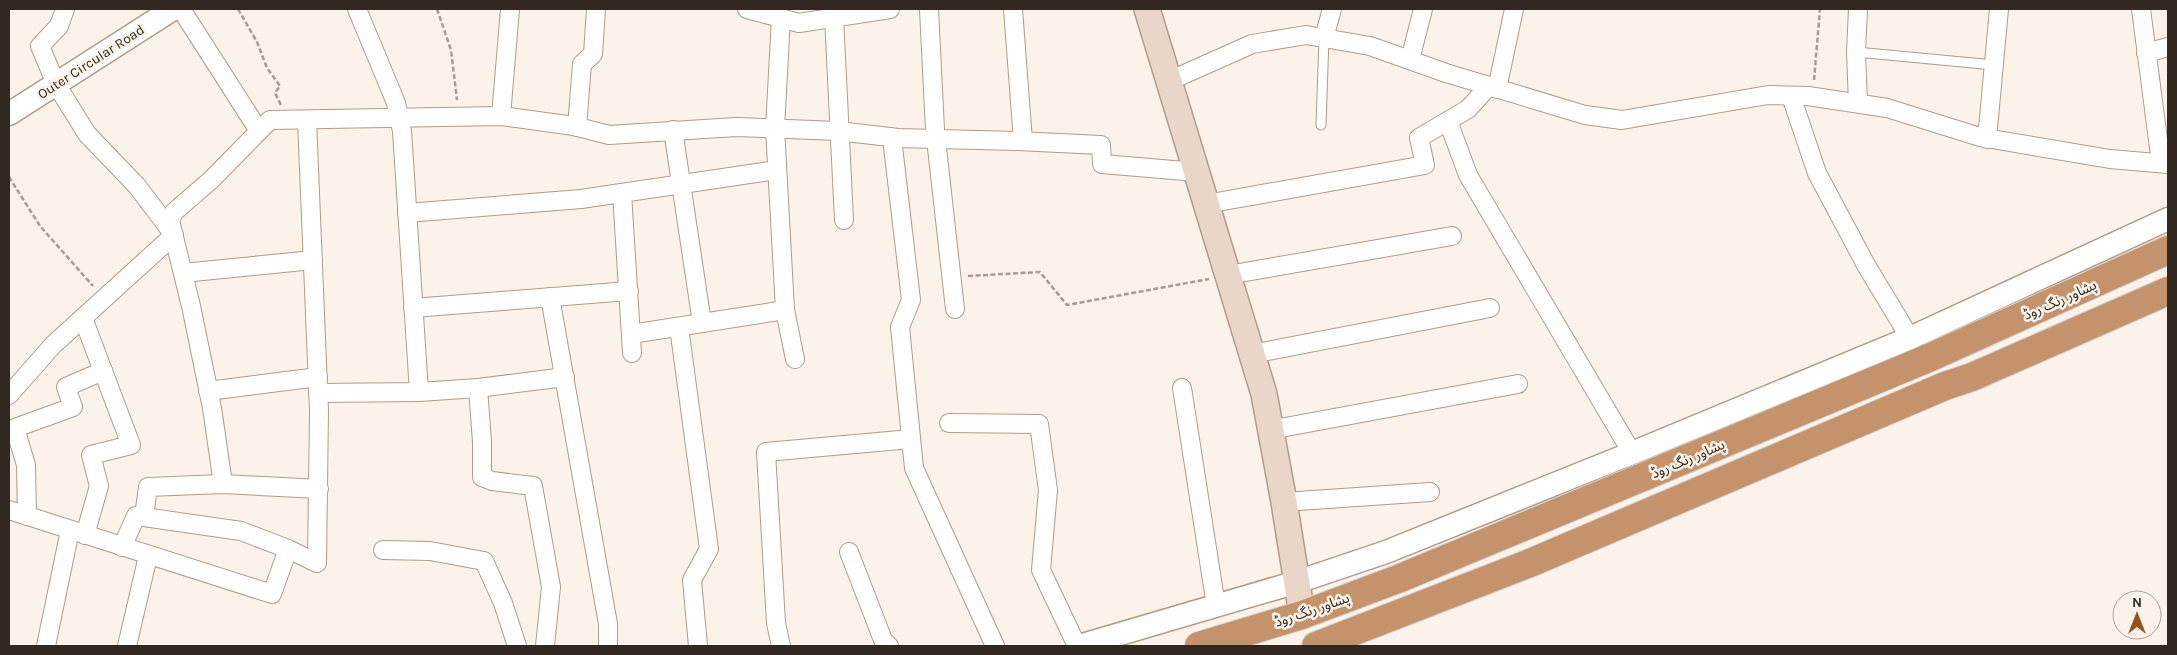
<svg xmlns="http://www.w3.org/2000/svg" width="2177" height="655" font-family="Karla,'Noto Sans Arabic',sans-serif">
<rect width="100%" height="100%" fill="#fbf2e9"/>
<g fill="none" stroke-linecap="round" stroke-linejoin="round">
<defs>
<g id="service">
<path d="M1856,52L1994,65"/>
<path d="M1321,125L1324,38"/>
</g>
<g id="minor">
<path d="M181,9L259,131"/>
<path d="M357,9L396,103L402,131L419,392"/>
<path d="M747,9L799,23L890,9"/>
<path d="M929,9L935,130L955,309"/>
<path d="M1013,9L1023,141"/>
<path d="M2141,9L2161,163"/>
<path d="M834,17L844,220"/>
<path d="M781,18L775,128L785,310L795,359"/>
<path d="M1324,38L1332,9"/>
<path d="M2146,53L2168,47"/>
<path d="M1410,60L1423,9"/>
<path d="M1169,81L1252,44L1306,35L1370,46L1446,73L1585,115L1622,120L1768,95L1808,96L1887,108L1980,137L2110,159L2168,164"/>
<path d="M1497,89L1514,9"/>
<path d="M1791,96L1817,173L1866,265L1910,338"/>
<path d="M1858,103L1856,52L1858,9"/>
<path d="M501,116L510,9"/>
<path d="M1448,121L1468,175L1632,453"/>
<path d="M577,127L582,64L593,54L596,9"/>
<path d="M673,130L702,323"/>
<path d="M892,138L911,300L900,327L914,468L995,646"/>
<path d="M1987,139L1999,9"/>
<path d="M622,193L632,353"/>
<path d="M1206,204L1425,165L1419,138L1468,109L1489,86"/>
<path d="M407,213L581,199L777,170"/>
<path d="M183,273L313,260"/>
<path d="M1228,275L1452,236"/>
<path d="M550,297L608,624V646"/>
<path d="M413,308L629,291"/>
<path d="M679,327L709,549L692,580L698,646"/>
<path d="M631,334L785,310"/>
<path d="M1252,354L1490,308"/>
<path d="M478,388L482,442V477L492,481L533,486L551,587L545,646"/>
<path d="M1182,388L1216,606"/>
<path d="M208,391L318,377"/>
<path d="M318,393L419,392L478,388L565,377"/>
<path d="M9,395L53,345L174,235L137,186L87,134L56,84L40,46L59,26L65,9"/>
<path d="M949,423L1039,424L1048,490L1041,570L1077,646"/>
<path d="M1270,430L1518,384"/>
<path d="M223,484L212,408L191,306L170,221L174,212L212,179L270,120L501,116L574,126L609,135L736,127L838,131L898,138L1017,141L1101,145L1102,164L1197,172"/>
<path d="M1284,502L1430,492"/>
<path d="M9,510L272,594L288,549"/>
<path d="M27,516L26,465L15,428L73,407L66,387L103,371L83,318"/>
<path d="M144,517L241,531L288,549L317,563L319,411L307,120"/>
<path d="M85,535L99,486L91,455L131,445L103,371"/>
<path d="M122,547L136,516L144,517L148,487L223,484L319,489"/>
<path d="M383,550L430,551L484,561L503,603L517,646"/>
<path d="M849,552L883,640L889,646"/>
<path d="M46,646L70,530"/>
<path d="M127,646L148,556"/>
<path d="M781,646L776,623L766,452L911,439"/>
</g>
<g id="tertiary">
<path d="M9,114L173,9"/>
<path d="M1079,646L1297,582L1386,552L1632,453L1910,338L2168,219"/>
</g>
<path id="secondary" d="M1147,9L1264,394L1284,502L1302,615"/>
<g id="trunk">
<path d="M1199,646L1302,615L1398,579L1931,357L2168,250"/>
<path d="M1316,646L1530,563L1945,386L1972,377L2168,291"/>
</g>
</defs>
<use href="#service" stroke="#b29b86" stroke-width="11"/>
<use href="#minor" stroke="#b29b86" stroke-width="20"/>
<use href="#tertiary" stroke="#b29b86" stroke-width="25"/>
<use href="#secondary" stroke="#b29b86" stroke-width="28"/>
<use href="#trunk" stroke="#d2d0ce" stroke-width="30"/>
<g stroke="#a59c94" stroke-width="2.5" stroke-dasharray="5 2.5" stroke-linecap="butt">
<path d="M238,9L257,42L267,68L280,86L275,93L281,105"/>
<path d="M437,9L451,50L457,100"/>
<path d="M1814,80L1820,9"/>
<path d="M9,177L40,226L93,286"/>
<path d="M968,276L1040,272L1067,305L1209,279"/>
</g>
<use href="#service" stroke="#fff" stroke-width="9"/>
<use href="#minor" stroke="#fff" stroke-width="18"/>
<use href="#tertiary" stroke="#fff" stroke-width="22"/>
<use href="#secondary" stroke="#e9d6c8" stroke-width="25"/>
<use href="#trunk" stroke="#c4936c" stroke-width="28"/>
</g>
<g text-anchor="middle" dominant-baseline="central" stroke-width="5" stroke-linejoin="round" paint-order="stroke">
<g font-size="14" fill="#312820" stroke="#fbf2e9">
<text transform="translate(91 62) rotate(-33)">Outer Circular Road</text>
<text transform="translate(2060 300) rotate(-24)">پشاور رنگ روڈ</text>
<text transform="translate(1688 459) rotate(-23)">پشاور رنگ روڈ</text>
<text transform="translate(1312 610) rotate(-19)">پشاور رنگ روڈ</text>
</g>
</g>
<rect width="2177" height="655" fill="none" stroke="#312820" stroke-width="20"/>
<g transform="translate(2137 615)"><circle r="24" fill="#fbf2e9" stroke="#aaa199"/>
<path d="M0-4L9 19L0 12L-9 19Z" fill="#93531b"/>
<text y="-8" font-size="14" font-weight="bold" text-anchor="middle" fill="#312820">N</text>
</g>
</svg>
